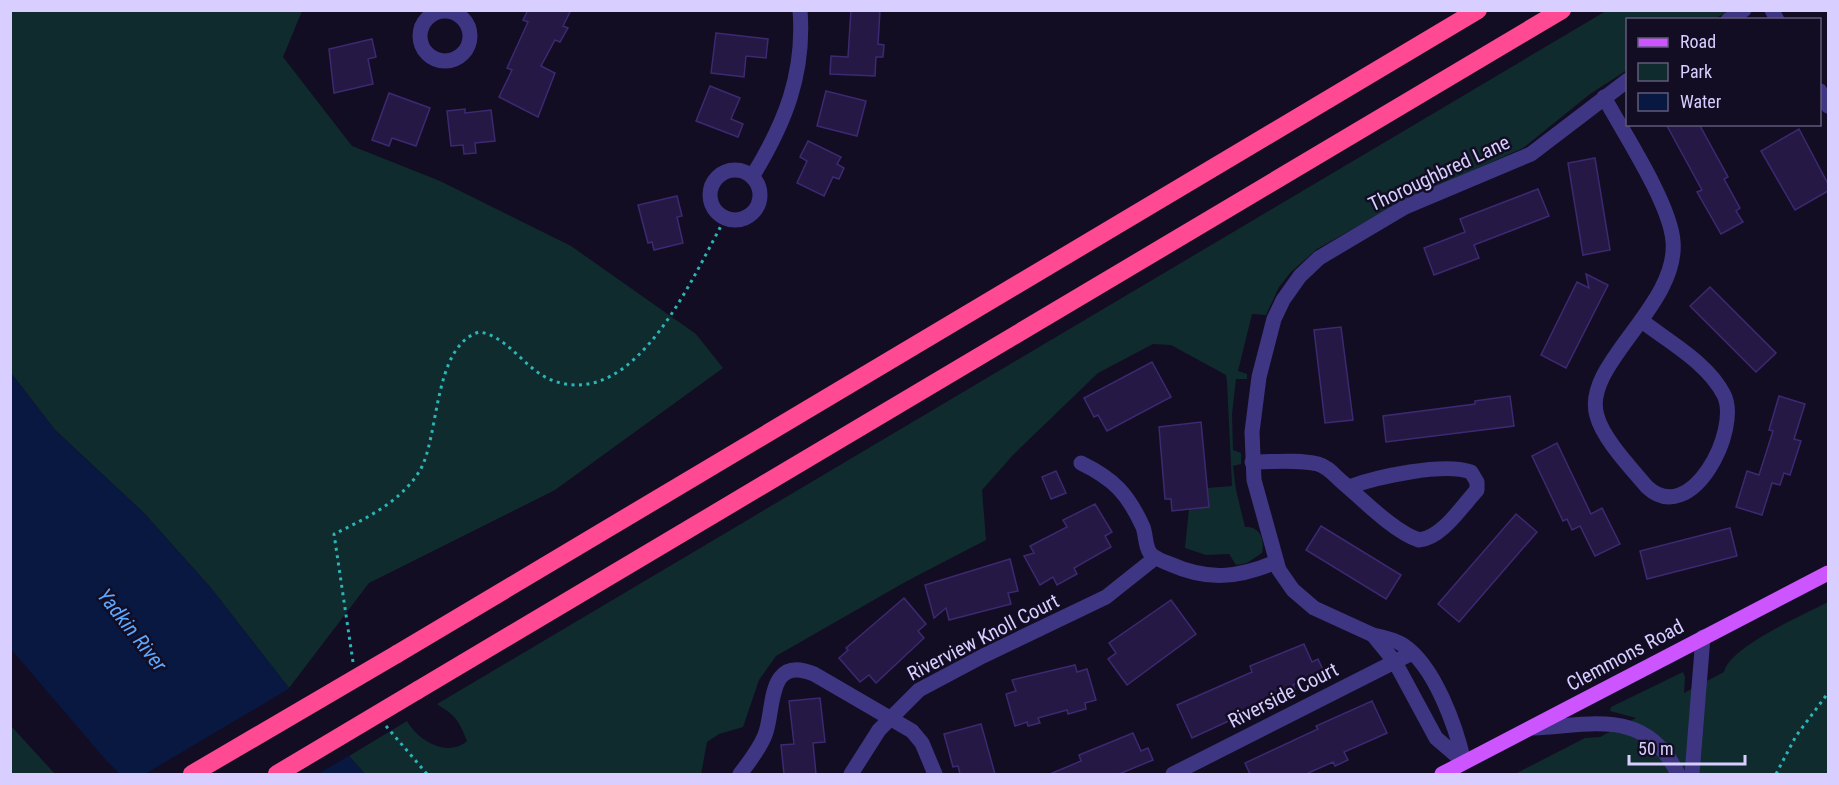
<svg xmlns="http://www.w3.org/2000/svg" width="1839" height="785" font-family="'Roboto Condensed',sans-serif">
<rect width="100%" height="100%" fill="#120d23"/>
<g fill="#102b2d">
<path d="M11,10L302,11L283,57L352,146L440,181L571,246L696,334L723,368L555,490L369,583L289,688L211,588L143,512L55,430L11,373Z"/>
<path d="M1606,11H1729L1714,19L1628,20L1627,70L1590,94L1523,148L1394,206L1317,249L1291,272L1279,287L1266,315L1252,314L1238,371L1247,374V379H1236L1232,414L1233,450L1241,453V464L1233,466L1236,490L1245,527C1260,526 1265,539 1262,553L1247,563L1236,565L1229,554L1206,555L1185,548L1189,509L1208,507L1207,488L1232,486L1227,382L1226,375L1171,345L1153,344L1098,373L1013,455L982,490L986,540L907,581L776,656L759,680L743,727L719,734L707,742L701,774H365L349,756L407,721C418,741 448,758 467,741C458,719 456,716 437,704Z"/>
<path d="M1828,602V774H1515L1585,738L1600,737L1636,718L1610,711L1611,707L1683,672L1685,677L1684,693L1724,672C1729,647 1805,614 1828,602Z"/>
<path d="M11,726L55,774H11Z"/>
</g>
<path fill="#081841" d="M11,373L55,430L143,512L211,588L299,701L365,774H120L104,758L11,649Z"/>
<path fill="#120d23" d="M292,687L352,754L318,774H145Z"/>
<g fill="#251844" stroke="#3d2971" stroke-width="1.5">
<path d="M528,10H571L563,26L568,28L560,42L555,40L541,66L555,73L538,117L499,97L512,70L507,68L528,22L523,20Z"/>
<path d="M851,10H880L878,44L884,45L883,57H876L875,76L830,74L831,56L848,57Z"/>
<path d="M716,33L768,39L766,58L746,56L744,77L711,73Z"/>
<path d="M372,39L376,57L368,59L373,84L334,93L329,49Z"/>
<path d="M710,86L740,98L731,119L743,124L738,137L696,121Z"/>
<path d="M826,91L866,101L857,136L817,126Z"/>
<path d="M389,93L430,108L416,146L392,138L389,146L372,140Z"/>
<path d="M465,109V113L491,110L495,141L475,143L476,153L464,154L463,145L451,146L447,111Z"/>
<path d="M1666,124H1699L1728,177L1724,179L1740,208L1736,211L1743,222L1721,234L1697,192L1702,190Z"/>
<path d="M1799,129L1828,184V191L1795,210L1761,151Z"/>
<path d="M808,141L841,157L837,164L844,168L839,179L833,177L824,196L797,183L807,161L800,157Z"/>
<path d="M1595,158L1610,250L1583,255L1568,163Z"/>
<path d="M1538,189L1549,216L1474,245L1479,258L1434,275L1424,248L1465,232L1460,219Z"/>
<path d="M677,196L682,216L677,217L683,243L654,250L652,242L648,243L638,205Z"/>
<path d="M1586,274L1608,285L1566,368L1541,355L1577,282L1589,288Z"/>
<path d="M1710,287L1776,353L1756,372L1690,306Z"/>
<path d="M1341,327L1353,420L1325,423L1314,330Z"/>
<path d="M1152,362L1171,397L1107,431L1098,415L1094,417L1084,398Z"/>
<path d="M1510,396L1514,426L1386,442L1383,416L1475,404V401Z"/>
<path d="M1779,396L1805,404L1794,439L1801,441L1790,475L1784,473L1780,485L1772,483L1762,515L1736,507L1747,471L1759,475L1773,431L1769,430Z"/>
<path d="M1201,422L1209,507L1172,511L1171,499H1165L1159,427Z"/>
<path d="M1557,443L1591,514L1602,508L1620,544L1595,556L1580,526L1572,530L1567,519L1563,521L1532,456Z"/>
<path d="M1056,471L1066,493L1051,499L1042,477Z"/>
<path d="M1095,504L1112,532L1105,536L1111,547L1074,568L1077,574L1057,585L1053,577L1040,585L1024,556L1034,553L1030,546L1067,527L1063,520Z"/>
<path d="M1516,514L1537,532L1459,622L1438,604Z"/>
<path d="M1321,526L1401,575L1386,599L1306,550Z"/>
<path d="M1730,528L1737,556L1647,579L1640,551Z"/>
<path d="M1010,559L1018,591L1008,593L1011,604L949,620L946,608L934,618L925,585Z"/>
<path d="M904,598L926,624L918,631L924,638L876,683L869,675L860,682L839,658L848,650L846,648Z"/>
<path d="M1171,600L1196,634L1127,685L1108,659L1116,653L1109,643Z"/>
<path d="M1304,644L1312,662L1318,659L1324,672L1293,685L1295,689L1247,709L1248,712L1192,738L1177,705L1252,672L1250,666Z"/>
<path d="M1075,665L1077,672L1087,669L1096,700L1085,703L1086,709L1068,714L1067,710L1038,718L1040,723L1028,726L1027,722L1015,726L1006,694L1016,691L1012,680Z"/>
<path d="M820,698L825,742L813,743L816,774H784L781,745L794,744L789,701Z"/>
<path d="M1372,701L1387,733L1344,752L1348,760L1335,766L1333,762L1306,774H1250L1245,763L1318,729L1316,726Z"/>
<path d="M981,724L995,774H960L958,766L953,767L944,734Z"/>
<path d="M1133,733L1141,751L1148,748L1153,760L1119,774H1050L1081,761L1079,755Z"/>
</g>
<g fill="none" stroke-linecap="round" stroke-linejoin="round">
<g stroke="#2ab5b8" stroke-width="3" stroke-dasharray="3 4.5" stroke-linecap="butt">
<path d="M353,662L334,534C365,519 399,503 419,472C440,439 432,347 479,332C509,336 525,371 554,381C638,410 694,273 726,217"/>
<path d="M386,726L427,774"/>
<path d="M1776,774L1796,736L1828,693"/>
</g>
<g stroke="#3f3683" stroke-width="15">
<path d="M1772,10L1777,20"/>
<circle cx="445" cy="36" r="25"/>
<path d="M1728,20L1744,10"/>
<path d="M1820,91L1828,106"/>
<path d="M1604,97C1623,132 1670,203 1673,241C1679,306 1581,365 1597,416C1603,439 1632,469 1647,487C1691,528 1741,430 1724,395C1708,363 1669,342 1642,321"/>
<circle cx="735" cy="195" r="25"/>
<path d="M752,177C785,123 805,74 800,10"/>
<path d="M1252,462C1274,462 1297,459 1318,464C1328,467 1333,474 1341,481C1361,498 1394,532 1419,540C1442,538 1462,506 1477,490V482L1471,472C1444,462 1376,477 1349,487"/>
<path d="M1081,463C1114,479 1128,494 1143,527C1146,535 1145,546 1150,553C1155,559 1163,561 1170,564C1208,581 1238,578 1276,562"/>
<path d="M1373,635C1383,637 1394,639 1403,645C1435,666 1456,727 1464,762"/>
<path d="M1534,728C1594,725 1646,708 1678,774"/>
<path d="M1464,762L1436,738L1395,662L1373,635L1314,608L1293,590L1279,570L1254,480L1252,432L1259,377L1274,319L1283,300L1300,276L1319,258L1405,207L1531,154L1628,80"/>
<path d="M740,774C749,762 759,750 765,735C775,710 766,654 814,674L912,731L922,743L935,774"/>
<path d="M851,774L879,730L919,690L983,656L1106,597L1155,558"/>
<path d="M1173,774L1412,653"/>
<path d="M1692,774L1703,637"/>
</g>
<path stroke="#cd55ff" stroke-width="15" d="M1442,774L1828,573"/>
<g stroke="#ff4992" stroke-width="18">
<path d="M397,654L1478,10"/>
<path d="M418,690L1562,10"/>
</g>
<g stroke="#ff4992" stroke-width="18">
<path d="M192,774L397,654"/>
<path d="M277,774L418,690"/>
</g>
</g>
<g text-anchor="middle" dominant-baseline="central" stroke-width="5" stroke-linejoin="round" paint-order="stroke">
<g font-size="20" fill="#d8ceff" stroke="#120d23">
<text transform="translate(1439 173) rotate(-25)">Thoroughbred Lane</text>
<text transform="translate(983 637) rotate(-27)">Riverview Knoll Court</text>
<text transform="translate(1625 655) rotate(-28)">Clemmons Road</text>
<text transform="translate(1283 695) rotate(-27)">Riverside Court</text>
</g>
<g font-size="21" font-style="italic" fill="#5ca7ff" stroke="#120d23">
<text transform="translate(132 630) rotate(52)">Yadkin River</text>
</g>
</g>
<rect width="1839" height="785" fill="none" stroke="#d8ceff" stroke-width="24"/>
<rect x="1626" y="18" width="195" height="108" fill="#120d23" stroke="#615a7b" stroke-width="1.5"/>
<rect x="1638" y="38" width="30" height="9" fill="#cd55ff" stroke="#615a7b" stroke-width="1.5"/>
<text x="1680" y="48" font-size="18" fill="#d8ceff">Road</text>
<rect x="1638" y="63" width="30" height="18" fill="#102b2d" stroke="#615a7b" stroke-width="1.5"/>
<text x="1680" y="78" font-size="18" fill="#d8ceff">Park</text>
<rect x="1638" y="93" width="30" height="18" fill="#081841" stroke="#615a7b" stroke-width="1.5"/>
<text x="1680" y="108" font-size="18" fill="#d8ceff">Water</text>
<path d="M1629 755v9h116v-9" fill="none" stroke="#d8ceff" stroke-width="3"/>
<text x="1638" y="755" font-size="18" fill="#d8ceff" stroke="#120d23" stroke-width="4.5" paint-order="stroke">50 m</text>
</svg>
